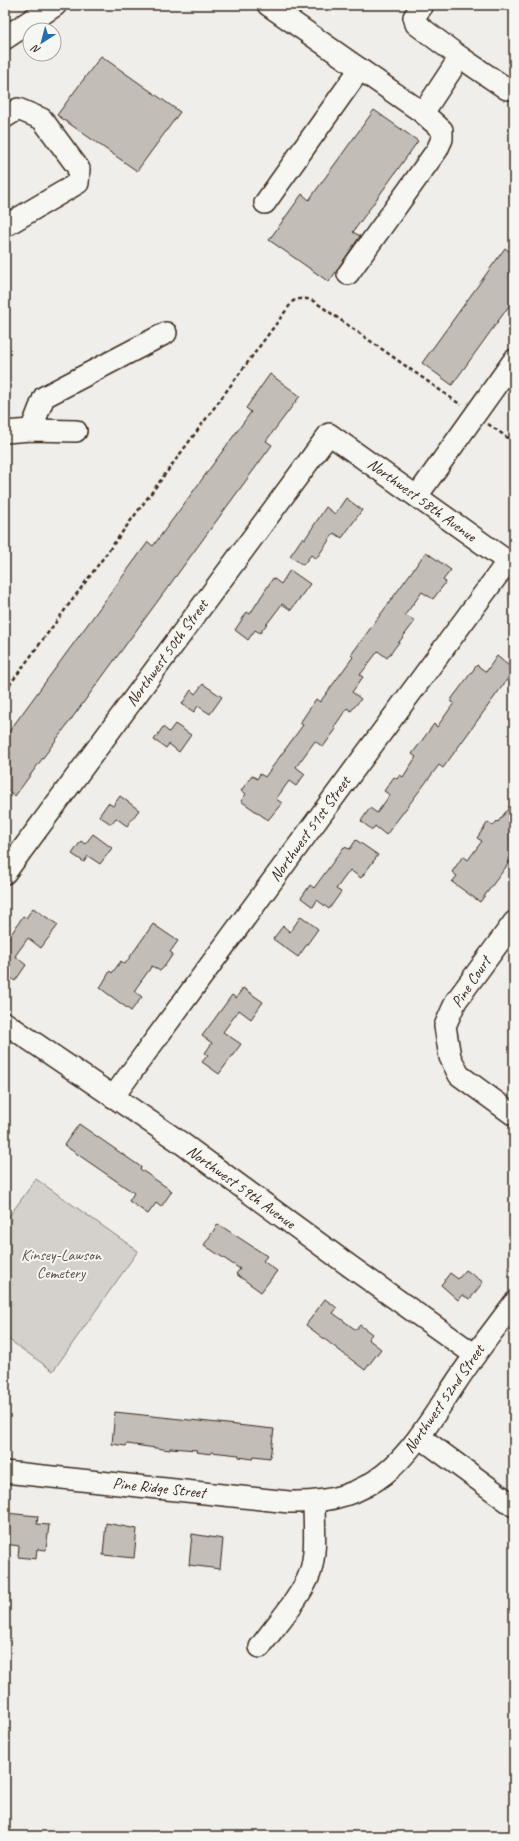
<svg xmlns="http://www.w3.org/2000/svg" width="519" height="1841" font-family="Caveat,sans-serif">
<rect width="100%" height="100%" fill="#efeeea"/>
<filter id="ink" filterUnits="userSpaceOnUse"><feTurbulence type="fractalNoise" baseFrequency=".025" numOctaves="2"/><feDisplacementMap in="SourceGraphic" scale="8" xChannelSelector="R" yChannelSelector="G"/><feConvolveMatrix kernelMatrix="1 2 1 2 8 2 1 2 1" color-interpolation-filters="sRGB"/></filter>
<g filter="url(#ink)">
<path fill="#d4d1cc" stroke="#887e75" d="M36,1179L138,1251L53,1371L5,1337V1222Z"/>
<g fill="#c2bdb7" stroke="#3b2a1e">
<path d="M101,56L180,112L137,171L57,115Z"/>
<path d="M374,110L418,141L353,232L360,236L329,282L269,240L302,194L309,200Z"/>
<path d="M505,248L514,255V299L452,385L422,363Z"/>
<path d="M270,374L300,396L266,441L272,445L15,796L5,788V737L148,542L153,546L184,504L251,412L246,408Z"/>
<path d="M346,498L362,510L342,538L334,533L316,559L311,555L303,565L290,556L303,537L305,539L326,507L335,514Z"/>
<path d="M426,552L451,570L443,580L446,582L433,599L422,592L405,615L415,621L387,658L378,651L360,675L363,677L352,692L361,699L351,711L347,708L334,727L336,729L323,747L315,741L296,767L305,774L296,786L289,781L276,799L282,803L268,820L241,801L246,794L241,791L252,775L257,779L260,774L265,777L303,725L300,723L316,699L320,702L353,657L351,655Z"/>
<path d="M290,570L310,584L291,610L282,604L260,633L255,630L248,640L235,630L247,612L250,614L273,578L281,584Z"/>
<path d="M497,656L514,670L443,768L439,765L386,835L375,826L372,830L361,821L370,808L377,813L390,795L384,791L394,777L397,779L400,775L403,777L416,757L412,754L434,724L437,727L454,703L450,701L477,665L486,672Z"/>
<path d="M203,684L222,697L210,714L198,706L194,712L182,704L191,690L195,694Z"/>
<path d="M175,724L191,735L179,752L169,744L166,748L154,740L163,727L169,732Z"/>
<path d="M120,796L139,810L127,826L116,818L111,824L99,816L108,803L113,806Z"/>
<path d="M514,801V856L480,902L452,882L457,876L452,872L463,856L468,860L482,841L477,838L488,822L493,826L497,821L498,822Z"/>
<path d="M93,834L112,848L100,864L88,856L84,862L72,854L81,841L85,844Z"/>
<path d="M356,840L378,855L361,878L350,870L336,889L341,892L329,909L317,900L313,907L301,898L310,885L314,888L344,847L350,849Z"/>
<path d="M33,908L58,925L41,948L28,938L15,956L26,965L15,981L5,974V944L23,916L26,918Z"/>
<path d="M301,916L318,929L298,957L273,939L283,926L290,932Z"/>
<path d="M153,924L178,941L170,952L173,954L164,967L160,971L152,966L134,991L142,997L131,1011L100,988L110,971L112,973L121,961L125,964Z"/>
<path d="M243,988L263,1002L251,1019L239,1010L223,1032L241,1044L219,1074L202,1062L208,1055L205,1053L212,1043L202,1036L232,995L236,998Z"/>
<path d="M79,1124L141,1167L140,1169L172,1191L161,1207L156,1203L148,1214L129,1201L134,1193L64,1145Z"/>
<path d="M218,1224L267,1256L263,1261L277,1271L261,1292L236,1274L240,1269L204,1245Z"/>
<path d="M466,1270L483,1282L470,1299L462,1295L458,1300L441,1285L450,1273L458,1279Z"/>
<path d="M325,1299L337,1308L333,1313L356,1330L360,1325L372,1334L368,1339L381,1349L365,1370L306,1325Z"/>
<path d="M115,1412L274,1429L270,1458L254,1456L253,1459L239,1457V1455L211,1452V1454L196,1452L197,1450L170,1448V1450L127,1444L126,1446L112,1444Z"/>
<path d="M5,1513L38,1516L37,1524L49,1525L46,1550L37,1549L36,1559L18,1557L19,1546L5,1544Z"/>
<path d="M106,1523L137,1529L134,1558L103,1555Z"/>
<path d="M192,1534L223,1539L220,1569L189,1565Z"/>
</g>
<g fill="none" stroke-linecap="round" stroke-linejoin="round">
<defs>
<g id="minor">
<path d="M268,5L423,113L460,57L416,24L414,17L423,5"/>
<path d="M460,57L507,89H514"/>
<path d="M5,117L18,109L42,119L79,169L78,183L5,226"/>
<path d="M265,203L360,69"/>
<path d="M348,274L437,150L442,139V130L423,113"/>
<path d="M31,430L44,397L166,333"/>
<path d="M5,432L31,430L76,431"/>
<path d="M417,496L514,360"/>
<path d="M5,873L329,434L514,566"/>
<path d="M514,922L456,1001L445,1026L450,1057L459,1075L514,1115"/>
<path d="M5,1023L180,1142L351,1267L475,1355"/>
<path d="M113,1097L508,561"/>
<path d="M420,1437L514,1506"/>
<path d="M5,1472L289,1502C381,1505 409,1453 455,1384C473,1356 494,1330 514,1303"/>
<path d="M260,1647C275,1626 302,1596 310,1573C317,1551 314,1526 314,1503"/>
</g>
<path id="major" d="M5,38L55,5"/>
</defs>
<use href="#minor" stroke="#3b2a1e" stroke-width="24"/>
<use href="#major" stroke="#3b2a1e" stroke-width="25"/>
<g stroke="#3b2a1e" stroke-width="2.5" stroke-dasharray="4 3" stroke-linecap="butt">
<path d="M488,424L514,442"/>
<path d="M5,691L293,301C303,297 309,298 318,304L461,405"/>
</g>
<use href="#minor" stroke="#f6f6f2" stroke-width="21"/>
<use href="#major" stroke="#f6f6f2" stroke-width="22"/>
</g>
</g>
<g text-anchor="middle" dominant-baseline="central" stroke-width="4" stroke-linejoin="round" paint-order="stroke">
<g font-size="16" fill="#3b2a1e" stroke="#f6f6f2">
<text transform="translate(422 500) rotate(36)">Northwest 58th Avenue</text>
<text transform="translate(167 653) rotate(-54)">Northwest 50th Street</text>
<text transform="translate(310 829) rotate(-54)">Northwest 51st Street</text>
<text transform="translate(471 982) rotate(-56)">Pine Court</text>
<text transform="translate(241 1187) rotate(36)">Northwest 59th Avenue</text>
<text transform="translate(444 1399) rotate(-55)">Northwest 52nd Street</text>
<text transform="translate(159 1488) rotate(6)">Pine Ridge Street</text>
</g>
<g font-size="16" fill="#61544a" stroke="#f6f6f2">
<text x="61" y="1255">Kinsey-Lawson<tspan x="61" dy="18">Cemetery</tspan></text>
</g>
</g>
<rect width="519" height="1841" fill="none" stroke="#f6f6f2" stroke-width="20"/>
<rect x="10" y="10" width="499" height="1821" fill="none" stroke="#3b2a1e" stroke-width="1.5" filter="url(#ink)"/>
<g transform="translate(42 42) rotate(216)"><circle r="19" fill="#f6f6f2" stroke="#aba49d"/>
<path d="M0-3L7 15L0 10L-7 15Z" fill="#1f6fb2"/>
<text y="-6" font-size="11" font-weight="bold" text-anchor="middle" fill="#3b2a1e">N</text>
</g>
</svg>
